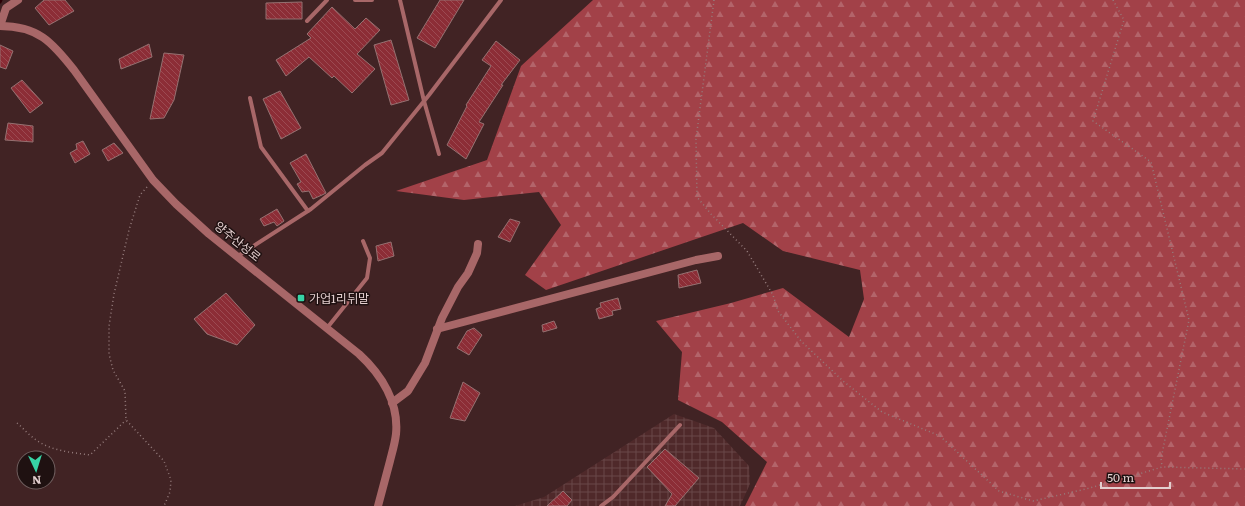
<svg xmlns="http://www.w3.org/2000/svg" width="1245" height="506" font-family="Literata,'Noto Sans KR',serif">
<defs>
<pattern id="industrial-grid" width="8" height="8" patternUnits="userSpaceOnUse"><rect width="8" height="8" fill="#4f292a"/><path d="M0 4h8M4 0v8" fill="none" stroke="#684748"/></pattern>
<pattern id="forest-firs" width="22" height="20" patternUnits="userSpaceOnUse"><rect width="22" height="20" fill="#a24148"/><path d="M5 1l3.5 6h-7zM16 11l3.5 6h-7z" fill="#b3646a"/></pattern>
<pattern id="building-back-hatch" width="6" height="6" patternUnits="userSpaceOnUse"><rect width="6" height="6" fill="#8c2d36"/><path d="M-1 5l2 2M0 0l6 6M5-1l2 2" fill="none" stroke="#9c4a52"/></pattern>
</defs>
<rect width="100%" height="100%" fill="#412324"/>
<path fill="url(#industrial-grid)" d="M674,414L714,428L749,466L750,484L740,506H515L544,497Z"/>
<path fill="url(#forest-firs)" d="M593,0H1245V506H745L767,462L722,422L678,400L682,352L656,321L731,303L783,288L849,337L864,299L860,270L783,251L743,223L546,290L525,275L561,225L539,192L464,200L396,191L487,160L521,66Z"/>
<g fill="none" stroke-linecap="round" stroke-linejoin="round">
<path stroke="#2c0005" stroke-width="3" d="M0,2L1,0"/>
</g>
<g fill="url(#building-back-hatch)" stroke="#957171">
<path d="M44,0H65L74,11L49,25L35,8Z"/>
<path d="M440,0H464L435,48L417,38Z"/>
<path d="M302,2V19H266V3Z"/>
<path d="M332,7L355,29L366,18L380,30L357,54L375,69L352,93L334,76L332,78L309,57L286,76L276,60L311,38L307,34Z"/>
<path d="M391,40L409,100L391,105L374,45Z"/>
<path d="M496,41L520,60L501,85H503L479,122L484,124L466,159L447,145L467,106L466,105L491,66L482,60Z"/>
<path d="M149,44L152,57L121,69L119,59Z"/>
<path d="M0,45L13,51L6,69L0,67Z"/>
<path d="M164,53L184,55L174,100L164,118L150,119Z"/>
<path d="M22,80L43,103L30,113L11,88Z"/>
<path d="M280,91L301,128L281,139L263,99Z"/>
<path d="M8,123L33,126V142L5,140Z"/>
<path d="M83,141L90,154L75,163L70,153L77,149L76,144Z"/>
<path d="M114,143L123,153L108,161L102,150Z"/>
<path d="M306,154L326,193L322,195L313,199L309,191L302,192L297,184L301,182L290,163Z"/>
<path d="M277,209L284,221L277,226L274,222L264,226L260,219Z"/>
<path d="M510,219L520,222L510,242L498,237Z"/>
<path d="M391,242L394,256L378,261L376,246Z"/>
<path d="M697,270L701,283L679,288L678,275Z"/>
<path d="M226,293L255,325L237,345L207,334L194,319Z"/>
<path d="M618,298L621,309L612,311L613,315L599,319L596,309L601,307L600,303Z"/>
<path d="M554,321L557,328L543,332L542,325Z"/>
<path d="M474,328L482,335L469,355L457,348L467,331Z"/>
<path d="M463,382L480,393L465,421L450,418Z"/>
<path d="M665,449L699,478L675,506H665L672,494L647,467Z"/>
<path d="M563,491L572,500L567,506H547Z"/>
</g>
<g fill="none" stroke-linecap="round" stroke-linejoin="round">
<g stroke="#957c7c" stroke-width="1.5" stroke-dasharray="1 3" stroke-linecap="butt">
<path d="M714,0L696,139L697,197L711,214L747,251L773,295L778,311L801,341L843,381L882,412L940,436L999,491L1033,501L1086,489L1139,474L1162,467L1245,469"/>
<path d="M1113,0L1124,20L1093,121L1151,162L1189,320L1161,459L1162,466"/>
<path d="M147,187L140,195L129,230L114,294L109,326V354L113,370L125,391L126,420L164,461L171,480L170,492L164,506"/>
<path d="M17,423C22,427 26,432 31,436C48,451 69,452 90,455L126,420"/>
</g>
<g stroke="#a86768" stroke-width="4">
<path d="M355,0H372"/>
<path d="M400,0L424,101L439,154"/>
<path d="M307,21L327,0"/>
<path d="M250,98L261,147L308,211"/>
<path d="M238,256L311,209L365,165L382,153L429,95L501,0"/>
<path d="M327,328L367,278L370,258L363,241"/>
<path d="M601,506L613,497L680,425"/>
</g>
<g stroke="#a86768" stroke-width="8">
<path d="M0,26L6,8L18,0"/>
<path d="M437,329L696,260L718,256"/>
<path d="M392,403L408,391L425,363L442,318L458,287L468,273L477,253L478,244"/>
</g>
<path stroke="#a86768" stroke-width="8" d="M0,26C38,26 52,42 74,70L153,180L176,204L209,234L359,354C382,375 399,403 396,434C395,443 392,453 390,461C386,476 382,491 378,506"/>
</g>
<rect fill="#37d4a6" stroke="#1f1111" stroke-width="1.5" x="297" y="294" width="8" height="8" rx="2"/>
<g text-anchor="middle" dominant-baseline="central" stroke-width="3" stroke-linejoin="round" paint-order="stroke">
<g font-size="12" fill="#e4cfcf" stroke="#1f1111">
<text transform="translate(238 241) rotate(39)">양주산성로</text>
</g>
<g font-size="12" fill="#e4cfcf" stroke="#1f1111" text-anchor="start">
<text x="309" y="298">가업1리뒤말</text>
</g>
</g>
<g transform="translate(36 470) rotate(176)"><circle r="19" fill="#1f1111" stroke="#6e5d5d"/>
<path d="M0-3L7 15L0 10L-7 15Z" fill="#37d4a6"/>
<text y="-6" font-size="11" font-weight="bold" text-anchor="middle" fill="#e4cfcf">N</text>
</g>
<path d="M1101 482v6h69v-6" fill="none" stroke="#e4cfcf" stroke-width="2"/>
<text x="1107" y="482" font-size="12" fill="#e4cfcf" stroke="#1f1111" stroke-width="3" paint-order="stroke">50 m</text>
</svg>
